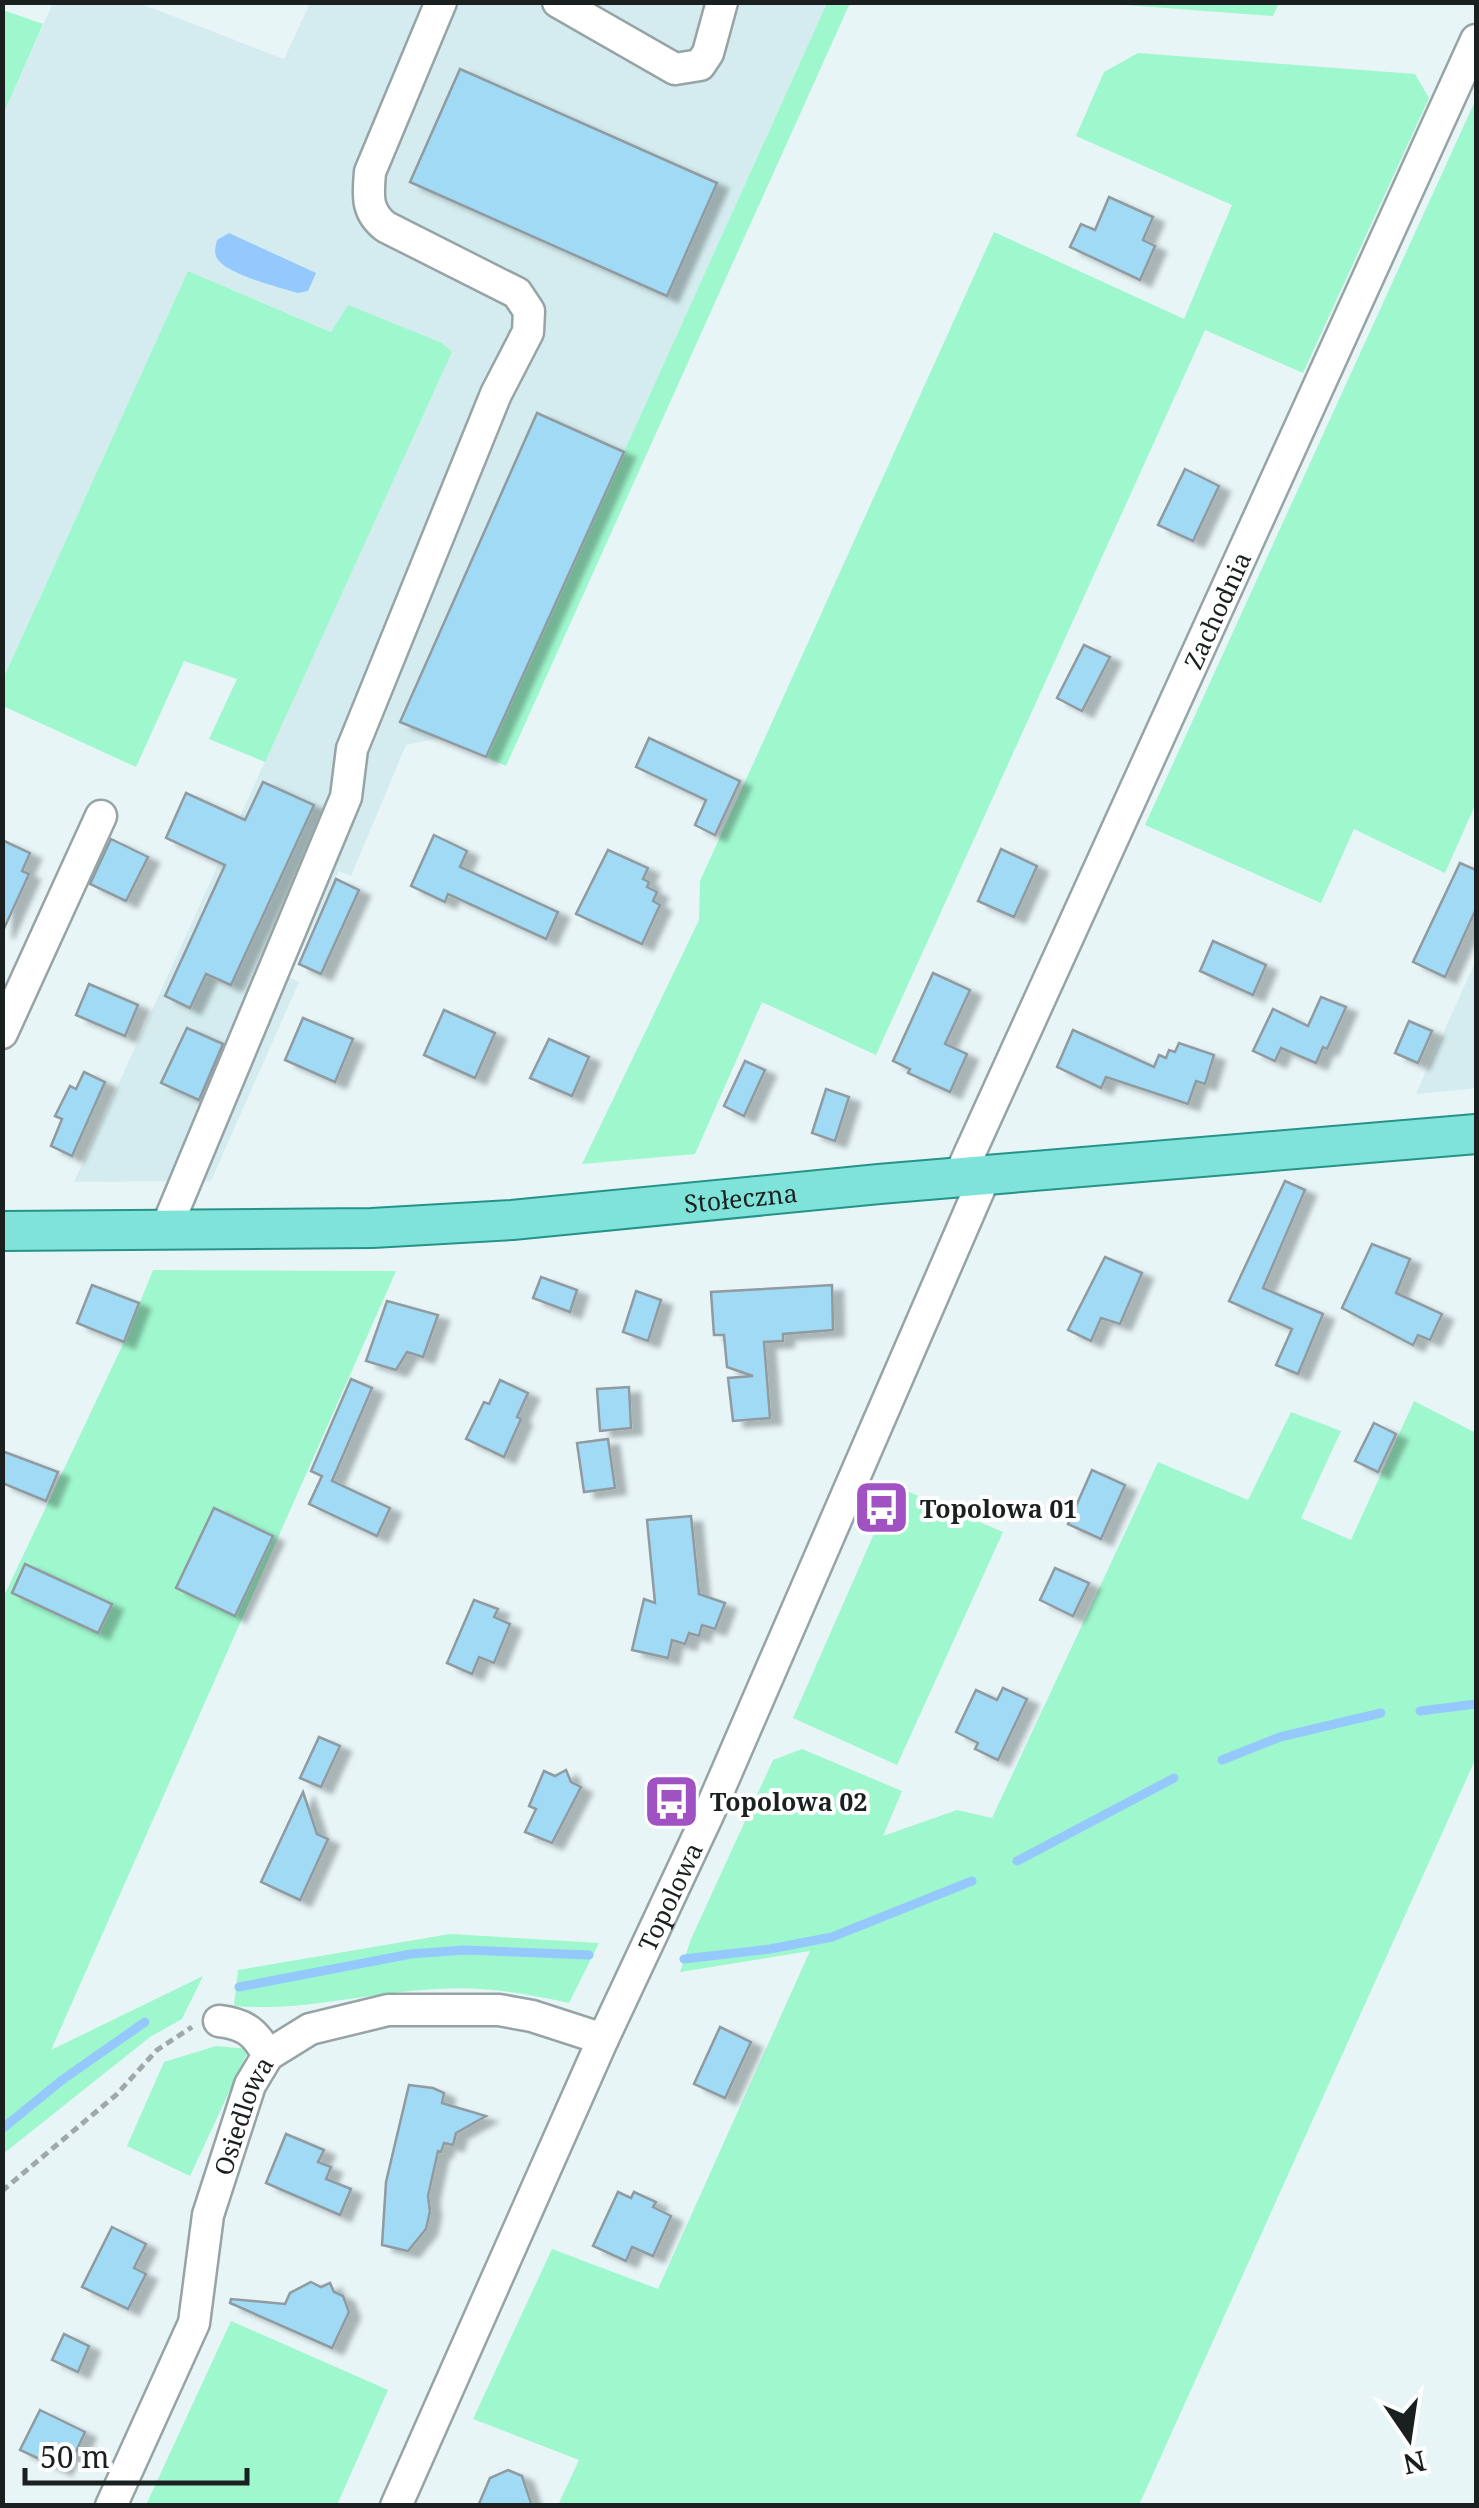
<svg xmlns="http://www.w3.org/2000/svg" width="1479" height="2508" font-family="'Noto Serif',serif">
<defs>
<filter id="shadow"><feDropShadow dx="11" dy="6" stdDeviation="2.5" flood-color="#0004"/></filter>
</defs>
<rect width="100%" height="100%" fill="#e7f5f7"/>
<g fill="#d4ecef">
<path d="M53,3H139L284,59L310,3H827L486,757L439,738L406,745L351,876L339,871L289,977L299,982L211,1181L74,1182L451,352L332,332L188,271L3,679V115Z"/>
<path d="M1476,960V1088L1416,1094Z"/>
</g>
<g fill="#9ff7cd">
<path d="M827,3H850L506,766L486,757Z"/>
<path d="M1098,3L1279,2V3L1273,16Z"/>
<path d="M3,10L43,24L3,115L2,10Z"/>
<path d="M1138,53L1415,74L1429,98L1303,373L1205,330L876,1055L762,1002L695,1154L582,1164L699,920L700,881L994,232L1184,319L1232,205L1076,136L1104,72Z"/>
<path d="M1476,99V803L1445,873L1354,829L1321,903L1145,825Z"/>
<path d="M188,271L331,332L348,305L442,343L452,352L265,762L209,739L237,679L184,661L136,767L3,706V679Z"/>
<path d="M153,1270L396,1271L51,2050L203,1976L182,2019L150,2037L3,2154V1598L124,1342Z"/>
<path d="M1414,1401L1476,1433V1758L1139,2505H558L579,2460L473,2419L552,2249L658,2289L810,1951L680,1972L691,1939L773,1760L802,1749L902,1791L883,1836L957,1810L992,1818L1158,1462L1248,1500L1291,1412L1341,1431L1301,1518L1351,1540Z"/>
<path d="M895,1486L1003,1532L897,1765L793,1718Z"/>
<path d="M450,1934L599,1943L569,2003C526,1993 481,1986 437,1989C369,1992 303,2012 234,2006L238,1970Z"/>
<path d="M216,2046L249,2049L190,2176L127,2146L164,2062Z"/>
<path d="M231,2321L388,2390L337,2505H146Z"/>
</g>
<path fill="#95c8fc" d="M229,233L316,273L308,291L298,293C281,288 221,273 216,256C214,252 216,245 217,240Z"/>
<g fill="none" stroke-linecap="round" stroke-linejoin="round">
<g stroke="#95c8fc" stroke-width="9">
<path d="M1420,1711L1476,1704"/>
<path d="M1222,1760L1280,1737L1381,1713"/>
<path d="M1017,1861L1174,1778"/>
<path d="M684,1959L770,1949L832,1937L972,1881"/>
<path d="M239,1987L411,1954L464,1950L589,1955"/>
<path d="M2,2129L62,2080L145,2022"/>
</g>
</g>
<g fill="#a1daf4" stroke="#909ba1" stroke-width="2.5" filter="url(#shadow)">
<path d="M460,69L717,183L667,296L410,182Z"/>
<path d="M1109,197L1153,217L1143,240L1155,246L1140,280L1070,247L1081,224L1095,230Z"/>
<path d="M537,413L624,452L486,757L400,722Z"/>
<path d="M1185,469L1219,486L1193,541L1158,525Z"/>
<path d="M1084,645L1110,657L1082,711L1057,698Z"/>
<path d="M649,738L740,781L715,835L695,825L706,800L636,767Z"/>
<path d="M263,782L314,805L231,985L206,974L190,1008L165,996L225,865L166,838L186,793L245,820Z"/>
<path d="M434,835L467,851L460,867L558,912L546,939L448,894L445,902L411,886Z"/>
<path d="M111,839L148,857L126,901L90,884Z"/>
<path d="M2,840L30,853L22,871L29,874L2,933Z"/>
<path d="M1001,849L1037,866L1014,917L978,901Z"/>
<path d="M608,850L648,868L643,879L649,882L647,887L657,892L653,901L660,905L642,944L576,914Z"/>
<path d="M1460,863L1476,870V909L1445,977L1413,962Z"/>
<path d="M336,879L359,890L321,974L299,964Z"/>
<path d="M1213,941L1266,965L1253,995L1200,971Z"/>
<path d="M933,973L970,990L945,1044L967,1054L950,1092L908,1073L910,1069L893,1061Z"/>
<path d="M89,984L138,1005L125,1036L76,1015Z"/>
<path d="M1321,997L1346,1007L1327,1049L1323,1047L1316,1063L1281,1048L1275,1061L1253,1051L1273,1009L1308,1026Z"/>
<path d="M444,1010L495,1033L475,1078L424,1055Z"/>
<path d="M303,1018L353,1039L335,1082L285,1060Z"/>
<path d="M1409,1021L1432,1031L1418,1063L1395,1053Z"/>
<path d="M187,1028L223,1044L199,1100L161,1083Z"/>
<path d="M1073,1030L1154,1067L1159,1055L1166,1058L1169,1050L1175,1052L1179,1043L1214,1055L1205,1084L1196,1081L1188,1104L1106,1077L1101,1088L1057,1067Z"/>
<path d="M549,1039L589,1057L572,1096L530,1078Z"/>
<path d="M745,1061L765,1070L744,1116L724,1106Z"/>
<path d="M84,1072L105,1082L72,1156L51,1146L62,1119L55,1116L70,1086L76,1089Z"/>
<path d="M826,1089L849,1097L835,1141L812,1133Z"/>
<path d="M1285,1181L1305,1190L1263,1288L1323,1314L1298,1374L1276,1365L1292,1329L1229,1301Z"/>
<path d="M1372,1244L1410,1259L1396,1293L1442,1314L1430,1340L1418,1335L1413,1345L1342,1308Z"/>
<path d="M1105,1257L1142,1273L1120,1324L1101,1318L1091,1341L1068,1330Z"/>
<path d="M541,1277L577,1290L570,1312L533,1298Z"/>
<path d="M92,1285L139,1303L124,1342L77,1323Z"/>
<path d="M832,1285L833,1330L783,1334V1341L764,1342L770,1418L733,1421L728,1378L753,1376L727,1367L724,1335H714L711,1292Z"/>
<path d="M636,1291L661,1300L648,1341L623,1332Z"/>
<path d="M387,1301L438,1315L423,1357L407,1352L396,1370L366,1361Z"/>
<path d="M351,1379L372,1388L332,1481L390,1508L377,1536L309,1504L322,1476L311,1471Z"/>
<path d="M500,1380L528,1393L517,1417L521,1419L504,1457L466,1439L484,1402L489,1404Z"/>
<path d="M629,1387L631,1428L600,1431L597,1389Z"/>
<path d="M1374,1423L1396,1434L1378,1472L1355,1461Z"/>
<path d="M608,1439L615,1488L584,1492L577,1443Z"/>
<path d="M2,1451L58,1472L46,1501L2,1483Z"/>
<path d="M1092,1470L1125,1485L1101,1539L1068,1524Z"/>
<path d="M214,1508L273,1536L235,1616L176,1588Z"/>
<path d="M691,1516L699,1594L725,1603L715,1629L702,1625L699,1636L689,1633L685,1644L672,1640L668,1658L632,1650L644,1599L655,1603L647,1520Z"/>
<path d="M25,1564L112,1604L98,1633L12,1593Z"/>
<path d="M1055,1568L1089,1583L1073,1616L1040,1600Z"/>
<path d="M474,1600L498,1609L494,1617L510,1624L494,1663L479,1657L472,1674L447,1663Z"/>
<path d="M1003,1688L1027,1699L998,1760L975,1749L978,1743L956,1732L976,1690L997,1700Z"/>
<path d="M319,1737L340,1746L321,1787L300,1778Z"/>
<path d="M566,1770L571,1782L581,1787L552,1843L525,1832L536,1809L529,1806L544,1771L555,1776Z"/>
<path d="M303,1792L317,1834L328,1839L300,1900L261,1882Z"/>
<path d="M720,2027L751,2042L725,2098L694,2084Z"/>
<path d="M409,2085L433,2088L444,2093L442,2103L486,2116L456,2133L453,2145L444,2143L441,2152L438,2151L428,2196L430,2211L426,2229L408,2251L382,2245L386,2182Z"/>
<path d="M286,2134L324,2150L318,2162L331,2167L326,2179L351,2189L340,2215L266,2183Z"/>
<path d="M618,2192L631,2198L634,2192L656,2202L653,2207L671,2216L653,2256L632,2247L626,2261L593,2246Z"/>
<path d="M112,2227L146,2244L134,2268L146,2274L128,2309L82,2287Z"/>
<path d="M311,2282L321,2287L330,2283L334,2292L343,2296L349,2312L332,2348L230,2303L231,2299L285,2304L290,2293Z"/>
<path d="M64,2334L89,2346L78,2372L52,2360Z"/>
<path d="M40,2410L85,2432L74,2456L68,2453L61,2469L20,2450Z"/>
<path d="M508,2470L522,2476L532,2506H478L490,2478Z"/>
</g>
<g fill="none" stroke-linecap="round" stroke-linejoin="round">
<defs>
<g id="minor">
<path d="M558,2L675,69L700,65L708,53L722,2"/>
<path d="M2,1033L101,816"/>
<path id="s1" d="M958,1179L1476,40"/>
<path d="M165,1231L346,797L352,749L496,394L528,332L529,311L517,293L386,227C366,212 368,196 370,172L441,2"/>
<path d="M219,2021C245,2024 255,2032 268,2055"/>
<path id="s2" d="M111,2506L194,2323L208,2215L250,2085L268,2055L310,2029L388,2010H499L532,2016L603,2039"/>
<path id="s3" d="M396,2506L603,2039L708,1815L985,1176"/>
</g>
<g id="major">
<path id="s4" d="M2,1231L372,1228L512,1220L879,1184L1476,1134"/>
</g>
</defs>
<use href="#minor" stroke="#97a4a5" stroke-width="35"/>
<use href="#major" stroke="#269389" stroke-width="42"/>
<path stroke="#9ea9ab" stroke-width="5" stroke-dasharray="8 5" stroke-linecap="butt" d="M2,2191L116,2095L157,2050L192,2027"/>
<use href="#minor" stroke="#fff" stroke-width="30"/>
<use href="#major" stroke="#80e3da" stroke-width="38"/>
</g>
<defs>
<symbol id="bus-square" viewBox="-11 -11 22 22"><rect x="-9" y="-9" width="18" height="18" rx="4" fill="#a052c2" stroke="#fff"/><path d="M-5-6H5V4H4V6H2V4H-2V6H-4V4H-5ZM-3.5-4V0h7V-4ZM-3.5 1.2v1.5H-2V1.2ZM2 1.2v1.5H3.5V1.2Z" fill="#fff"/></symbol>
</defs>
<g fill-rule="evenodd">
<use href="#bus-square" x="850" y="1476" width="63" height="63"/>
<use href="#bus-square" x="640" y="1770" width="63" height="63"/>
</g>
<g text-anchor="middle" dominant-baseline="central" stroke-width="8" stroke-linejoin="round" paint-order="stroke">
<g font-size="25" fill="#1a2020" stroke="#fff">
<text stroke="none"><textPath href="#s1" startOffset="625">Zachodnia</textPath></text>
<text stroke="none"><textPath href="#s4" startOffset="740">Stołeczna</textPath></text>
<text stroke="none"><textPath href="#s3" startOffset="668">Topolowa</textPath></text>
<text stroke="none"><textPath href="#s2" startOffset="415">Osiedlowa</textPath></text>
</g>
<g font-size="25" font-weight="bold" fill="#1a2020" stroke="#fff" text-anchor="start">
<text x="920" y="1508">Topolowa 01</text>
<text x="710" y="1801">Topolowa 02</text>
</g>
</g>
<rect width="1479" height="2508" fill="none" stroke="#1a2020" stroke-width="10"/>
<g transform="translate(1409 2438) rotate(167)" stroke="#ffffff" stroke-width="8" paint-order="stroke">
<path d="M0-8L18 38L0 25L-18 38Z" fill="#1a2020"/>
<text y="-15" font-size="28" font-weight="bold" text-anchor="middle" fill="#1a2020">N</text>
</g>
<path d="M25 2468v15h222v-15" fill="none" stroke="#1a2020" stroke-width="5"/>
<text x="40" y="2468" font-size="30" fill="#1a2020" stroke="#ffffff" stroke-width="8" paint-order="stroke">50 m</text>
</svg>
